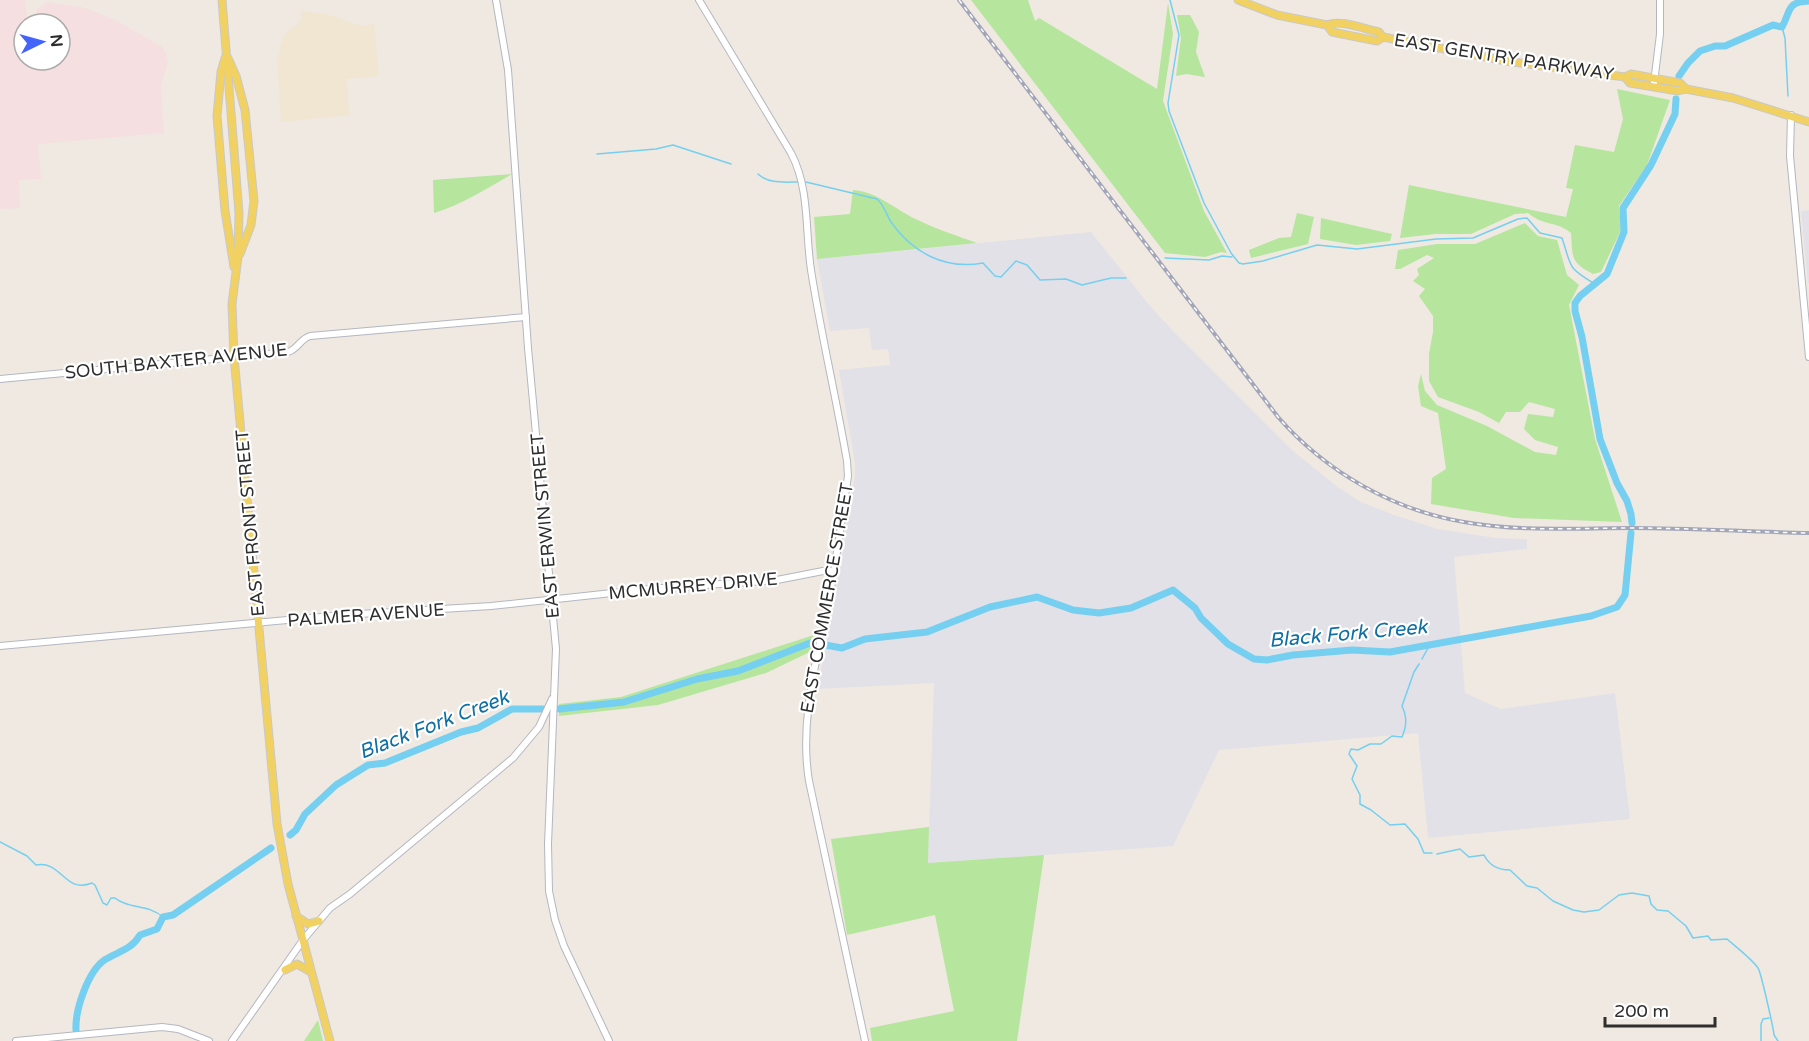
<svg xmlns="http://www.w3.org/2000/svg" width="1809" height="1041" font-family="'Varela Round',sans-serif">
<rect width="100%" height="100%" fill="#efe9e1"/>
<g fill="#e3e1e8">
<path d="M1809,210V283H1808L1801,211Z"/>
<path d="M1091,232L1150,306L1173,331L1293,451L1339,488L1361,502L1394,515L1438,529L1496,538L1527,539V549L1454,557L1465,693L1501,709L1615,693L1630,819L1428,838L1418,733L1219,750L1173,846L928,863L934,683L817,689L833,612L855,476V463L839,370L890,365L888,349L872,350L869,328L830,331L817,259Z"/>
</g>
<path fill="#f0e6d1" d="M301,11L326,14L362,26L374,23L379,76L347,79L349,115L281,122L277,57L284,35L301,21Z"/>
<path fill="#f5dfe0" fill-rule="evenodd" d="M0,0H25L28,23L33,22L37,9L48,2L86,8L117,21L162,47L166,53L168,62L161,85L164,133L38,144L41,179L19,180L20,208L0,209ZM24,24H60V60H24Z"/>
<g fill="#b6e59e">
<path d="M971,0H1028L1035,21L1039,18L1157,89L1168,3L1173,34L1163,101L1204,211L1227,253L1221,252L1205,257L1165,253Z"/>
<path d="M1177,15H1190L1199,32L1196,52L1205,77L1186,74L1176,76L1181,38Z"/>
<path d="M1617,89L1670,100L1647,165L1619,206L1621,230L1601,272L1593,274C1570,262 1573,258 1571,233C1555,220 1545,227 1528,213L1515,214L1471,234H1435L1400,238L1409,185L1566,217L1573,189L1566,188L1575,145L1614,152L1623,119Z"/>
<path d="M512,174C486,189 463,204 434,213L433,180Z"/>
<path d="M853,190C879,192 896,211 920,221C938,230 958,236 977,243L817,259L814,217L850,214Z"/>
<path d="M1297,213L1314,217L1308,244L1251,258L1249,250L1279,238L1291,237Z"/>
<path d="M1321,218L1392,234L1390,241L1356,245L1320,239Z"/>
<path d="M1525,223L1538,236L1557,240L1567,275L1579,285L1569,305L1595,439L1622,522L1514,518L1431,504L1432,478L1446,469L1438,413L1421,406L1418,386L1421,374L1425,391L1437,405L1487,426L1535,452L1556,455L1558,447L1535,440L1524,429L1528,414L1553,417L1555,409L1529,402L1520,412H1506L1499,423L1479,412L1438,397L1429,381V354L1433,332V316L1419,296L1425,289L1413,281L1419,275L1417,269L1434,258L1427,255L1400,269H1395L1398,250L1437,244H1475Z"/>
<path d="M814,635V650L766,673L658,705L559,716V704L621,697Z"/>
<path d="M929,827L928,863L1044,855L1017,1041H872L870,1028L954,1011L935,915L847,935L831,839Z"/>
<path d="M318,1020L323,1041H304Z"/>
</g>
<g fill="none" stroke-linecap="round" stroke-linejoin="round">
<g stroke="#75cff0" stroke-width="1.5">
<path d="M1170,0L1179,35L1168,103L1169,111L1204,203L1231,253L1239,263L1243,264L1263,261L1317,245L1357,249L1436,239L1473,238L1518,219L1527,218L1540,233L1562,238C1572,267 1566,267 1595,284"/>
<path d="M1782,27L1785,38L1788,96"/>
<path d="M597,154L656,149L673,145L731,164"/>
<path d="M758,174C769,184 784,182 798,182"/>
<path d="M806,182L877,199C884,205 886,214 891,222C913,253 945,270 983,263L995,276L1001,277L1016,261L1027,265L1040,280L1066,279L1082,285L1111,278H1126"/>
<path d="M1165,258L1209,260L1222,256L1232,257"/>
<path d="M1422,659L1429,646"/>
<path d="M1419,664L1414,672L1402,706C1407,717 1407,725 1402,737L1392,736L1381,744H1370L1358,750L1351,749L1349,754L1357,766L1352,779L1360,795V804L1371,810L1390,825L1405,824L1418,839L1424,853H1432"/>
<path d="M0,842L27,856L36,865C62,860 64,894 92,883L95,885L103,903L107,905L111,898H115C128,909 148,904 163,917"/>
<path d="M1437,854L1460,849L1469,857L1484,855C1489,865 1498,870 1510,870L1527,886L1537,888L1553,901L1573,910L1584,912L1599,910L1619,895L1632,893L1649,896L1651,904L1657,910L1668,911L1686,926L1693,938L1708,936L1711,940L1727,939C1736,947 1752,959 1758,968C1761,972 1774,1031 1774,1035L1778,1041"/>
<path d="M1761,1041V1024L1763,1019L1769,1018"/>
</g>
<g stroke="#75cff0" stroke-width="7">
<path d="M1679,76L1688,63L1700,51L1715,46H1725L1773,25L1782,27C1791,11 1786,2 1809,1"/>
<path d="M1632,523L1631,514L1627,501L1617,483L1600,439L1582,337L1575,311V303L1580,296L1607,274L1624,232L1623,208L1651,165L1675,114L1676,99"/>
<path d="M825,645L842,648L865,639L927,632L990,607L1037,597L1073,610L1099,613L1131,608L1173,590L1195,608L1201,618L1228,644L1254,659L1267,660L1293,655L1352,650L1390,652L1591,616L1617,607L1625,595L1631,533"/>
<path d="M559,709L624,702L697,679L738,671L810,643H815"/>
<path d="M290,835L296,830L305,814L336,785L368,765L385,763L461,732L478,728L512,709H543"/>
<path d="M76,1030C75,1010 88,970 106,959C120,951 132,949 140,935L157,929L163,917L173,915L271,848"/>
</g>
<defs>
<g id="secondary">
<path d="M496,0L508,70L528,348L556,649L548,844L549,891L555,920L564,946L609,1041"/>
<path d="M699,0L791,153C810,189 805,231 811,270C821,334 836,397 847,461L848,476C842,517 837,558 829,599C817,659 799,720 809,781L865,1041"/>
<path d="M1654,83L1660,34V0"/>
<path d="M1791,115L1790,156L1809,357"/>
<path d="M0,379L288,352C298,349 300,339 310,336L526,317"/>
<path d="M0,646L343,615L491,606L649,589L777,580L823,571H834"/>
<path d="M16,1041L162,1027L178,1029L209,1041"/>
<path d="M232,1041L303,940L330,908L350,894L513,758L539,727L552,699"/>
</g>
<g id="primary">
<path d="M222,0L239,213L238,257L232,304L234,357L277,824L288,884L330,1041"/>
<path d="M1238,0L1277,15L1327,25C1341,19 1364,29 1379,32L1383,37"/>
<path d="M1327,25L1332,32L1377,41L1383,37L1506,61L1625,77L1631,74L1680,83L1686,89"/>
<path d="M225,58L221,72L217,116L225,211L234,267"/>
<path d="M228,58L236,76L245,110L254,201L251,225L240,254"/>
<path d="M1625,77L1630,83L1678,91L1686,89L1733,98L1809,122"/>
<path d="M296,916L308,924L319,921"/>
<path d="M285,970L297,964L311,972"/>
</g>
</defs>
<use href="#secondary" stroke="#b4b7c1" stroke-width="8"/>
<use href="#primary" stroke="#c9c9c9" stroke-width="9"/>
<use href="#secondary" stroke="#fff" stroke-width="6"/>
<use href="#primary" stroke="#f2d163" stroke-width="7"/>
<defs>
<path id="rail" d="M959,0L1278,417C1326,472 1393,510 1464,522C1520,532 1576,528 1632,528C1691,528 1750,532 1809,533"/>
</defs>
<use href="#rail" stroke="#a3a6b8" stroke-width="4"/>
<use href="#rail" stroke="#fff" stroke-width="1.5" stroke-dasharray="4.5" stroke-linecap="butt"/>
</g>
<g text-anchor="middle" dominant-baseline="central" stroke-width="4.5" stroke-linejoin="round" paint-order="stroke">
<g font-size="18" fill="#2e2e2e" stroke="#fff">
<text transform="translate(1504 57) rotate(9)">EAST GENTRY PARKWAY</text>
<text transform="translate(176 361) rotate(-6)">SOUTH BAXTER AVENUE</text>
<text transform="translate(250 523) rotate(-95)">EAST FRONT STREET</text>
<text transform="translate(545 526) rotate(-95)">EAST ERWIN STREET</text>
<text transform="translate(693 586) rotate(-5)">MCMURREY DRIVE</text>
<text transform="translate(827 598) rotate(-80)">EAST COMMERCE STREET</text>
<text transform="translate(366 615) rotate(-4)">PALMER AVENUE</text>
</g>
<g font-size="20" font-style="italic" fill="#0d6fa3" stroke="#fff">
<text transform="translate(1348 634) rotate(-5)">Black Fork Creek</text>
<text transform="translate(434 725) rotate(-21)">Black Fork Creek</text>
</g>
</g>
<g transform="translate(42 42) rotate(85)"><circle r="28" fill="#ffffff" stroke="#ababab" stroke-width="1.5"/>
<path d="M0-4.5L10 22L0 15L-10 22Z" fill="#4264fb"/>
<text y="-9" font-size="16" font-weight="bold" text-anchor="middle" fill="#2e2e2e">N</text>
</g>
<path d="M1605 1017v9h110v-9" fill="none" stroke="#2e2e2e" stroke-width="3"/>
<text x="1614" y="1017" font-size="18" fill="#2e2e2e" stroke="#ffffff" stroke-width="4.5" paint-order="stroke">200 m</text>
</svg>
